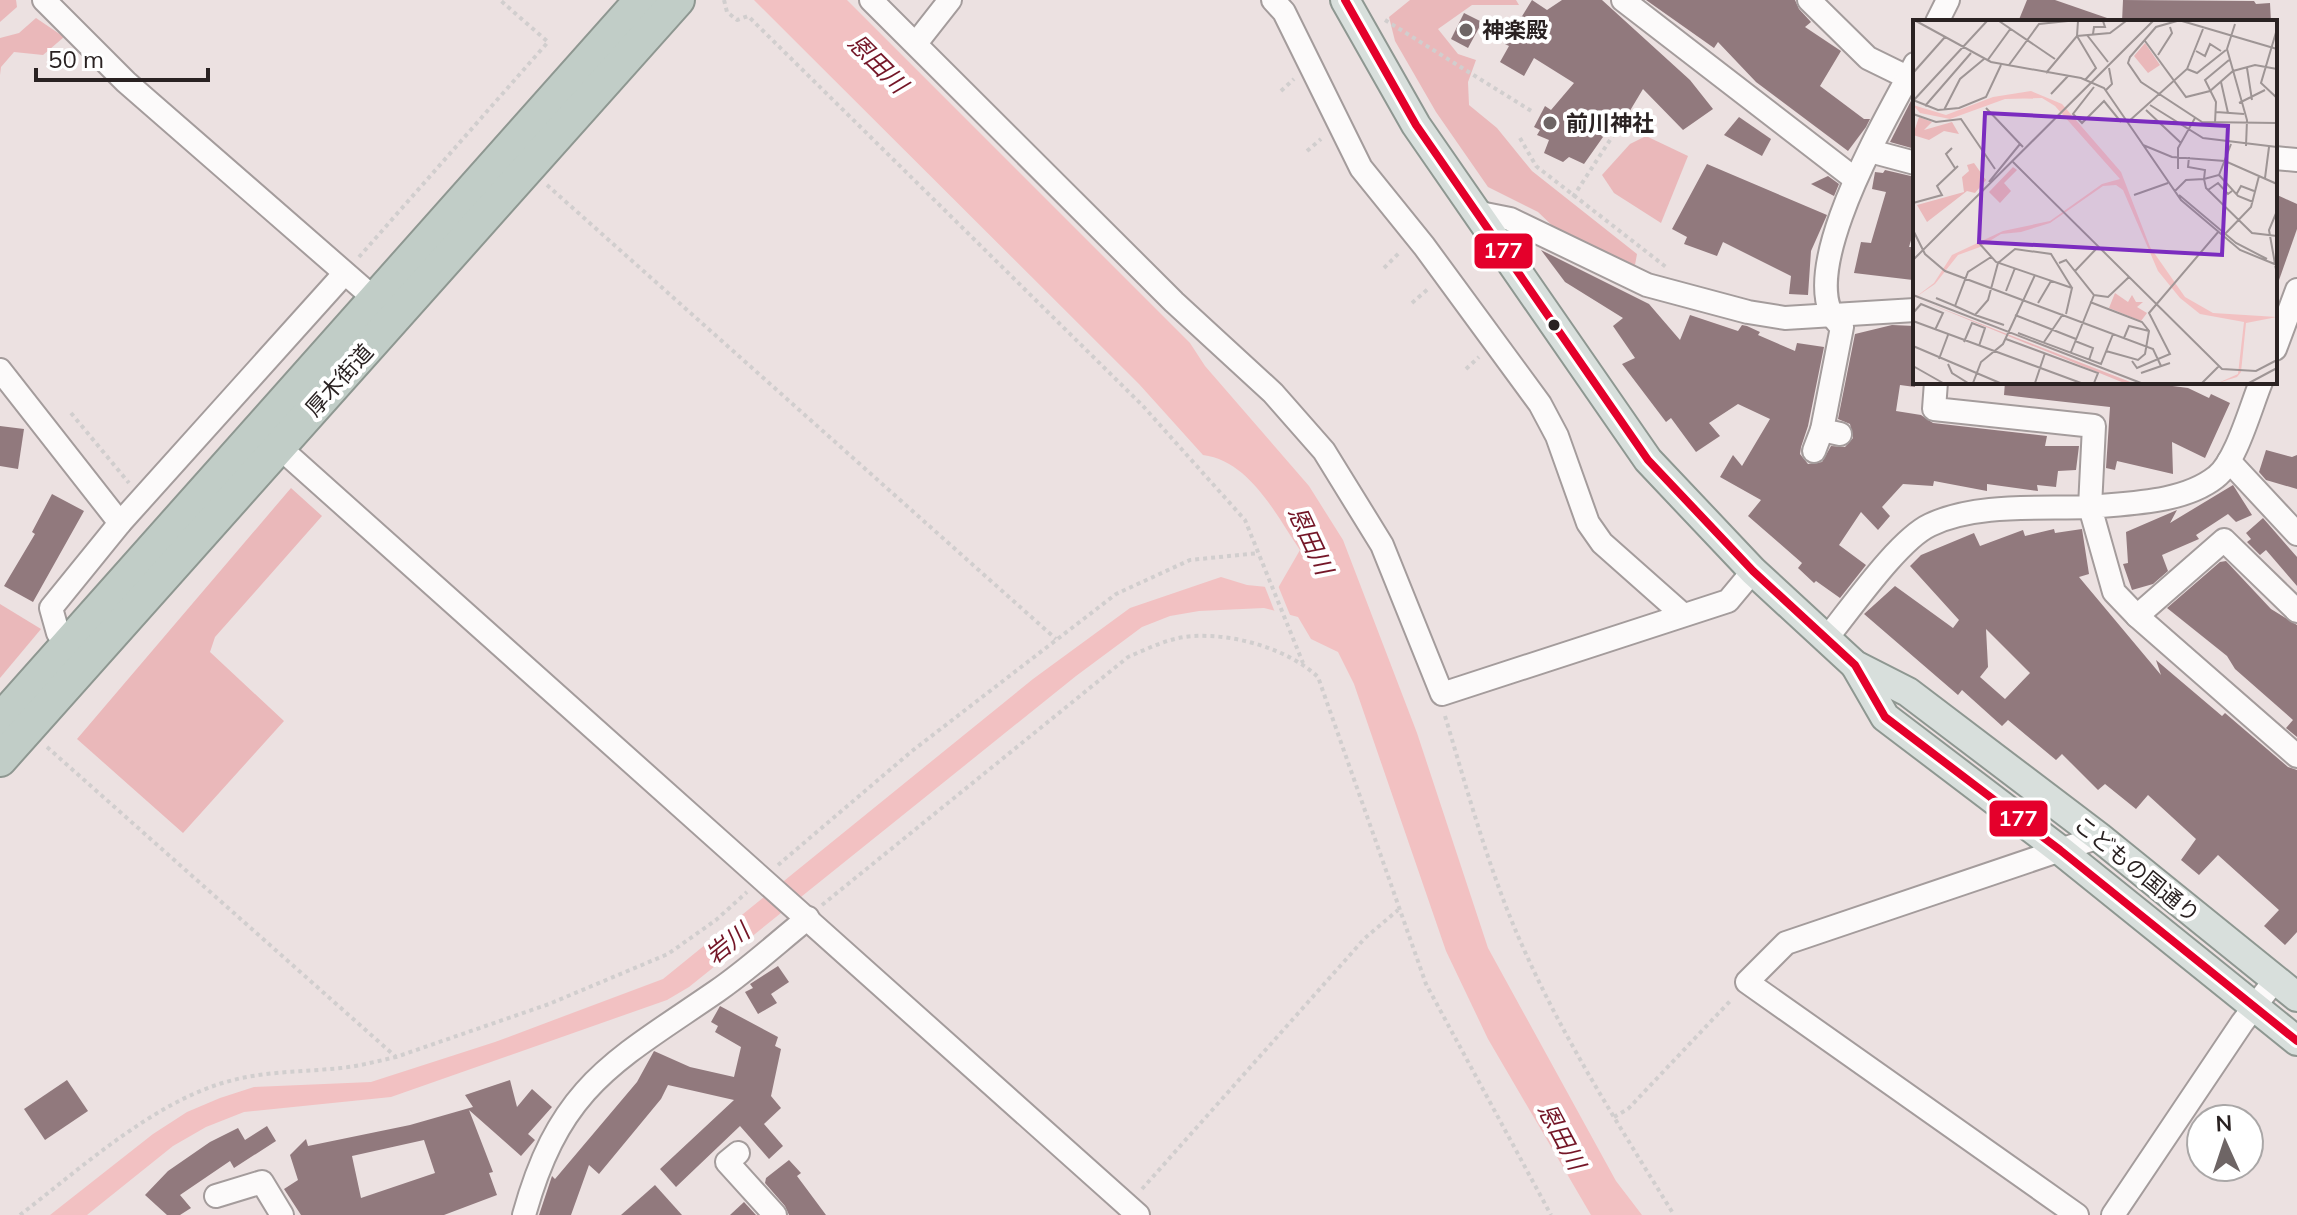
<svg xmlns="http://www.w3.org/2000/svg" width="2297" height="1215" font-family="Mulish,'Noto Sans JP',sans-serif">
<rect width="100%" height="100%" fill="#ece1e1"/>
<g fill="#eab8ba">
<path d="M0,0H16L17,7L0,22Z"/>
<path d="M1410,0H1516L1519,5H1472L1438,29L1458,54L1476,60L1468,82L1469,105L1497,128L1532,171L1637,254L1635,265L1559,232L1538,212L1488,187L1436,112L1395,41L1389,17Z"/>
<path d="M36,18L64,37L43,55L14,52L1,67L0,75V38L19,33Z"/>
<path d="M1646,136L1688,156L1661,223L1614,193L1602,175L1630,144Z"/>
<path d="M291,488L322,516L215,637L210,652L284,721L183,833L77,739Z"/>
<path d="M0,604L41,629L0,678Z"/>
</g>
<path fill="#f2c1c2" d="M754,0H847L1190,343L1205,366L1309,486L1343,540L1417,733L1488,948L1616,1181L1642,1215H1591L1488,1039L1446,951L1354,684L1338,652L1311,639L1298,617L1264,608L1199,611L1170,616L1142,627L1076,676L689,987L667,1000L391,1097L244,1112L206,1127L173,1146L87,1215H50L153,1134L187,1112L220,1098L254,1087L371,1082L495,1042L663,979L1033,679L1130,608L1221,577L1247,585L1278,588L1300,550C1276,515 1250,461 1203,455L1139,384Z"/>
<path fill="#ece1e1" d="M1263,582L1277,583L1292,620L1276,615Z"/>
<g fill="#91797d" fill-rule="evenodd">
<path d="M1532,0L1547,10L1562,0H1602L1690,80L1713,109L1683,130L1643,89L1628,114L1622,110L1584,164L1569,157L1563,162L1544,153L1549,140L1537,135L1540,130L1534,127L1545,106L1551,110L1574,83L1534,58L1524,76L1500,62L1509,46L1505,44Z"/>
<path d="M1646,0H1795L1799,9L1811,22L1805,27L1841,51L1820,86L1864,119H1870L1866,127L1848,151L1756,82L1718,42L1714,48Z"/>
<path d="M2027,0H2055L2110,19V22H2018Z"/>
<path d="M2123,0L2254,1L2256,4L2270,3L2271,22H2122Z"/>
<path d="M1464,13L1482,22L1468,48L1451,39Z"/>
<path d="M1914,95H1915V149L1890,142Z"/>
<path d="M1739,117L1771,139L1762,156L1724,135Z"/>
<path d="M1707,164L1827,215L1811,251L1808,295L1789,294L1791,276L1723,242L1717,256L1684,244L1687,237L1672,229Z"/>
<path d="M1885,170L1915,177V227L1909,247H1915L1913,280L1854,273L1861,242L1871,243L1886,192L1872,189L1875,172L1883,173Z"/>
<path d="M1828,176L1839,184L1834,196L1811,184Z"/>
<path d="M2275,194L2297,204V229L2278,283Z"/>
<path d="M1541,250L1649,304L1680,340L1690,315L1738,331L1742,325L1747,326L1760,332L1758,335L1795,351L1797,343L1824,347L1808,426L1801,447L1800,454L1808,464L1822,462L1831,446L1845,447L1853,438L1850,424L1838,419L1855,334L1892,325L1915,326V387L1900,385L1896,411L1921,415L1933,423L2047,436L2045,446H2079L2076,470L2058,471L2056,487L2037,485L2038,491L1987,484V491L1934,481L1933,486L1903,484L1882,507L1890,516L1878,530L1861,512L1839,545L1866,565L1840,598L1816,581L1814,583L1798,568L1802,563L1748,516L1761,500L1720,477L1733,455L1742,466L1770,419L1738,404L1709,423L1720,436L1696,452L1671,418L1666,422L1622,364L1635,358L1613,326L1623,318L1565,282Z"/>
<path d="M2005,382L2157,384L2188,388L2209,398L2211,394L2230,403L2205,458L2172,442L2173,474L2117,461L2115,470L2106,468L2110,407L2004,395Z"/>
<path d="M0,426L24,429L18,469L0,466Z"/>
<path d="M2266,450L2292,457L2297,455V489L2266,480L2259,472Z"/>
<path d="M2233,485L2252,515L2236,522L2228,514L2196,535L2199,539L2162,555L2168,571L2153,584L2132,590L2123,564L2128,563L2126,532L2177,510L2170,523Z"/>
<path d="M52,494L84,511L33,602L4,586L35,534L32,532Z"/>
<path d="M2263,518L2297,557V586L2266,550L2260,555L2247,542L2251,539L2246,533Z"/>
<path d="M2054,529L2055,533L2082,529L2089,574L2079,577L2161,675L2156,660L2222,716L2225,713L2288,767L2297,770V932L2285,945L2264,926L2279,910L2218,855L2199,875L2181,860L2196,839L2148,795L2136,809L2105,784L2098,790L2062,754L2056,760L2008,720L2002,726L1962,690L1958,695L1864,614L1895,586L1953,628L1959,620L1910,566L1921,555L1974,533L1980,546L2023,530L2025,536ZM1986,629L2030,673L2005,699L1980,677L1988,667Z"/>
<path d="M2226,561L2271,609L2297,625V737L2286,728L2293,720L2235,669L2227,656L2167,608L2220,562Z"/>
<path d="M778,966L789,982L771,994L777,1003L758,1014L745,992L753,988L750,984Z"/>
<path d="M720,1006L778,1037L775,1046L781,1049L771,1096L781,1108L764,1124L783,1146L769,1159L740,1126L676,1187L660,1169L734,1100L668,1085L661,1099L599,1174L589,1165L571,1215H539L552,1176L555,1179L637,1082L654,1051L690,1067L734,1077L741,1047L715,1032L718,1026L711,1022Z"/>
<path d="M67,1080L88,1111L45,1140L24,1109Z"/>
<path d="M510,1080L517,1107L532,1089L552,1107L528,1134L535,1140L521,1156L469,1110L493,1172L489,1173L497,1195L444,1215H301L284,1189L298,1180L290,1155L306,1139L308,1146L410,1125L473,1107L465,1095ZM424,1140L435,1173L361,1198L352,1156Z"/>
<path d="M267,1126L276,1141L234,1168L230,1161L180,1195L191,1208L180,1215H167L145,1195L168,1171L210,1142L238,1128L245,1140Z"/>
<path d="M789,1160L801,1173L797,1176L826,1215H789L785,1206L765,1183L766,1178Z"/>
<path d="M655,1185L682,1215H621Z"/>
<path d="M744,1202L756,1215H730Z"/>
</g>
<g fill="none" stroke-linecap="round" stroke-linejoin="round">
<defs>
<g id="minor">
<path d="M44,0L126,82L376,300"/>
<path d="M871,0L1174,302L1273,393L1324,451L1382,545L1442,694L1728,601L1753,571"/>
<path d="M1273,0L1284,12L1361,168L1424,246L1540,404L1557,436L1588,523L1602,543L1681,613"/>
<path d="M1623,0L1855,179"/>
<path d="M1809,0L1868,58L1915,81"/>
<path d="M1937,22L1948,0"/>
<path d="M917,42L950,0"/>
<path d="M1870,151L1915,163"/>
<path d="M2275,158L2297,160"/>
<path d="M1475,212L1510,219L1647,285L1748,312L1785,318L1915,310"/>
<path d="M2275,349L2297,290"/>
<path d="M0,370L120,523"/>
<path d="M2261,382C2251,406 2236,462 2216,477C2183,503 2129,503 2090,507L2114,592L2137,616L2297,756"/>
<path d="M1840,434L1822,430L1842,327C1787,283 1889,114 1915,64"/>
<path d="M279,447L1138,1215"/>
<path d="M1814,451L1822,430"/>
<path d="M2229,461L2297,534"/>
<path d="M2137,616L2224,540L2297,611"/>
<path d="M1826,639C1850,610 1898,540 1930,525C1976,503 2040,509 2090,507L2094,426L1934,409L1936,382"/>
<path d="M69,645L58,633L51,608L120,523L344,274"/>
<path d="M738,1153L727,1162L775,1215"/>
<path d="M216,1196L262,1182L282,1215"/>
<path d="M524,1215C560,1085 614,1062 717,991C749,969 778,942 808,918"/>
<path d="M2077,1215L1747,982L1786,943L2099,837"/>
<path d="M2113,1215L2242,1023L2275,980"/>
</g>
<g id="major">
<path d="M1345,0L1416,125L1648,460L1753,571L1855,665L1908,692L2099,837L2297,997"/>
<path d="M1855,665L1885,717L2060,850L2297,1041"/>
</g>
<g id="highway">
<path d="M0,720L641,0"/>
<path d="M0,760L678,0"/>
</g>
</defs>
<use href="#minor" stroke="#a49c9c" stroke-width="26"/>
<use href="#major" stroke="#8e9791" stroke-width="32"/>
<use href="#highway" stroke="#8e9791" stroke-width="36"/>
<g stroke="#d1cece" stroke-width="4" stroke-dasharray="4 4" stroke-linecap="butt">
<path d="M724,0L727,12L737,20L748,16L1143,406L1245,520L1303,663"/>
<path d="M1385,20L1533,112"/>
<path d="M1281,91L1294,79"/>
<path d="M1520,138L1536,166L1666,267"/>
<path d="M1307,151L1321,139"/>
<path d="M547,185L1056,639"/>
<path d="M1573,197L1623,120"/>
<path d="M359,257L548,42L500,0"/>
<path d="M1384,268L1400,252"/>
<path d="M1412,303L1428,289"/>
<path d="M1466,369L1479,357"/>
<path d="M71,413L129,483"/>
<path d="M1445,716C1469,796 1491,878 1526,954C1567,1045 1622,1130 1674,1215"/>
<path d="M47,747L396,1057L549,1004L668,954L716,920L747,892"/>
<path d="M778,865L912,751L1116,594L1190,560L1259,553"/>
<path d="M822,905L1128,657C1149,648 1171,637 1194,636C1236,634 1288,649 1318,677L1426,984L1551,1215"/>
<path d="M1614,1117L1628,1109L1732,999"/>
<path d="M1142,1189L1365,938L1398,910"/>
<path d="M20,1215C80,1169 152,1103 226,1082C263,1071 303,1072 341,1068C360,1066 378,1061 396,1057"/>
</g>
<use href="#minor" stroke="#fcfafa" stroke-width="22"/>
<use href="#major" stroke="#d8dfdc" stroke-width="28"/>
<use href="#highway" stroke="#c1cdc7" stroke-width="32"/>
<defs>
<path id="bus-1" d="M1345,0L1416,125L1648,460L1753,571L1855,665L1885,717L2060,850L2297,1041"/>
</defs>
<use href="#bus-1" stroke="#fff" stroke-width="14"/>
<use href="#bus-1" stroke="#e4002b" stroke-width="8"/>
</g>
<g fill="#6e6565" stroke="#fff" stroke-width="3">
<circle cx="1466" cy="30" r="8"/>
<circle cx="1550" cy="123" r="8"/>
</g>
<circle fill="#2a2222" stroke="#fff" stroke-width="3" cx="1554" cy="325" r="7"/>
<g text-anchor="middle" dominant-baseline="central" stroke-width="8" stroke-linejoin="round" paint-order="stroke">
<g font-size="22" font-weight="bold" fill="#2a2222" stroke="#fff" text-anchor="start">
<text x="1482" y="30">神楽殿</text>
<text x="1566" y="123">前川神社</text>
</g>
<g font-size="22" fill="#2a2222" stroke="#fff">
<text transform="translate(339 380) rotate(-48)">厚木街道</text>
<text transform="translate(2137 869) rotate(39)">こどもの国通り</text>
</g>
<g font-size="24" font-style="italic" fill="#741627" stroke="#fff">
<text transform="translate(878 63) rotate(45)">恩田川</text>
<text transform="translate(1311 540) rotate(65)">恩田川</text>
<text transform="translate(727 943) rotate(-39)">岩川</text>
<text transform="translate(1562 1136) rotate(62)">恩田川</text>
</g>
</g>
<g transform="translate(1913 20)">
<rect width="364" height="364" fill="#ece1e1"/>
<path d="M232,23L247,45L235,53L221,36ZM6,97L19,102L11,110L39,102L46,114L31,111L16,120L0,115ZM61,143L73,160L62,173L54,171L14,202L4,185L51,172L49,157L56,151L54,145ZM100,147L104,150L91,163L98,171L87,183L76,172ZM202,273L215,282L219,275L223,282H230L224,287L234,293L228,301L196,288ZM7,280L220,363H211Z" fill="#eab8ba"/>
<path d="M118,71L149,84L208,152L237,227L272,277L300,293L364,297L333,303L328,352L324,357L305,363L325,354L331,302L287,294L267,278L245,251L210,170L203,165L190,166L137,203L108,212L88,214L67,227L45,235L22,264L0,279L21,263L39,235L90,211L137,201L189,164L207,159L142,86L129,78L92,79L37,99L7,93L0,85L33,95L80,77Z" fill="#f2c1c2"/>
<path fill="none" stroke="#9e9595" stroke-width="2" d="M3,1L78,42L168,58L191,68L268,180L327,230L364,245M86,1L142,39M165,1L164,16L183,48L172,60M264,1L243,7L217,37L215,43L228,62L289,102L364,103M269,1L364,29M322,4L314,29L334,100L333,126M364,9L348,63L364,78M180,14L181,7H192L190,1M174,15L195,42M232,21L273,77L297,71L320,51L342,45L364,49M283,31L292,36L297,24L308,31M245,35L259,13L257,7M74,41L98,8M96,45L126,4L155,1M334,48L339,80M274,49L284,53L313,30M0,53L32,17M133,53L164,16L197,13L213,1M308,62L315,93M181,67L160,94L169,103L191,81L208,102M193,70L199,64L196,48M138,74L155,56M0,80L25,90L46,88L73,77L88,45M0,81L74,1M326,83L352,70M237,85L290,118L364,127M12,86L58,33M73,88L110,127M31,90L47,59L71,39M233,90L268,123M303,92L331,94M0,94L23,102L48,99L82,149M215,102L274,49L290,9M302,103L303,82L292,60L316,40M318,124L306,155L291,159L293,168L339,213L364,216M230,125L259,137L312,141L364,164M39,128L33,134L42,148M100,142L309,349L343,351L364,340M265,149V128L282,98M306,155L325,176L340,182M352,158L356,127M76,162L107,124M295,170L305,163L315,174L319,171M262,171L273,160L291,159L292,150L275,147L276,137M221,175L255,163M266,175L323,223L354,239M323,175L328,166L341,171M0,183L29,175L24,166L45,146M364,191L356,210L364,255M0,210L12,234L32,251L240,329L248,346M312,214L338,187L346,156M66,223L83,242L159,268L153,294M0,240L240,1M146,243L153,240L181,275L195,277L216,257M162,251L185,227M93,271L102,248M0,275L228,363M23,278L42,286L55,252L78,237M177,282L229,302L236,311L232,334L225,340L193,331M125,283L138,261M42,286L62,295L75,280L85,243L102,229L138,234L159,268M0,293L8,284L30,293L22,310M62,295L91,305M102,295L163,319M0,301L168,363M105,313L188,344L200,314M211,318L216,306L236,311M93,319L185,353L181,363M162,321L180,328L176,340M51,322L59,303L72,308L66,326M131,322L150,294M0,326L87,363M158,332L181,275M26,339L35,315M219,341L224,348L257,334L236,293L306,211M35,344L39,353L55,363M0,346L30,363M228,353L257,343M60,363L68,342L90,324L122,255M122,363L132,333M289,363L306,346M336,363L364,348"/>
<path fill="#7b2cbf" fill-opacity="0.15" stroke="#7b2cbf" stroke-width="4" d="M72,93L315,106L309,235L66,222Z"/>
<rect width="364" height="364" fill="none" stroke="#2a2222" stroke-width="4"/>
</g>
<g stroke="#fff" stroke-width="3">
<rect x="1473" y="232" width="61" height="38" rx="8" fill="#e4002b"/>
<rect x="1988" y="799" width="61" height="39" rx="8" fill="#e4002b"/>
</g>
<g font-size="22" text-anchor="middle" font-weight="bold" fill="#fff">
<text x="1503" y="258">177</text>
<text x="2018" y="826">177</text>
</g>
<g transform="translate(2225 1143) rotate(357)"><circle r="38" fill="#ffffff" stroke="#aaa7a7" stroke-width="2"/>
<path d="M0-6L14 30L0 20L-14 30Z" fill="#6e6565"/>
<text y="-12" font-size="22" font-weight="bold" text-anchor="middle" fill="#2a2222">N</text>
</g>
<path d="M36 68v12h172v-12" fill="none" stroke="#2a2222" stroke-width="4"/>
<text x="48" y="68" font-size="24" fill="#2a2222" stroke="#ffffff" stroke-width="6" paint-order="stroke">50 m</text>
</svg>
